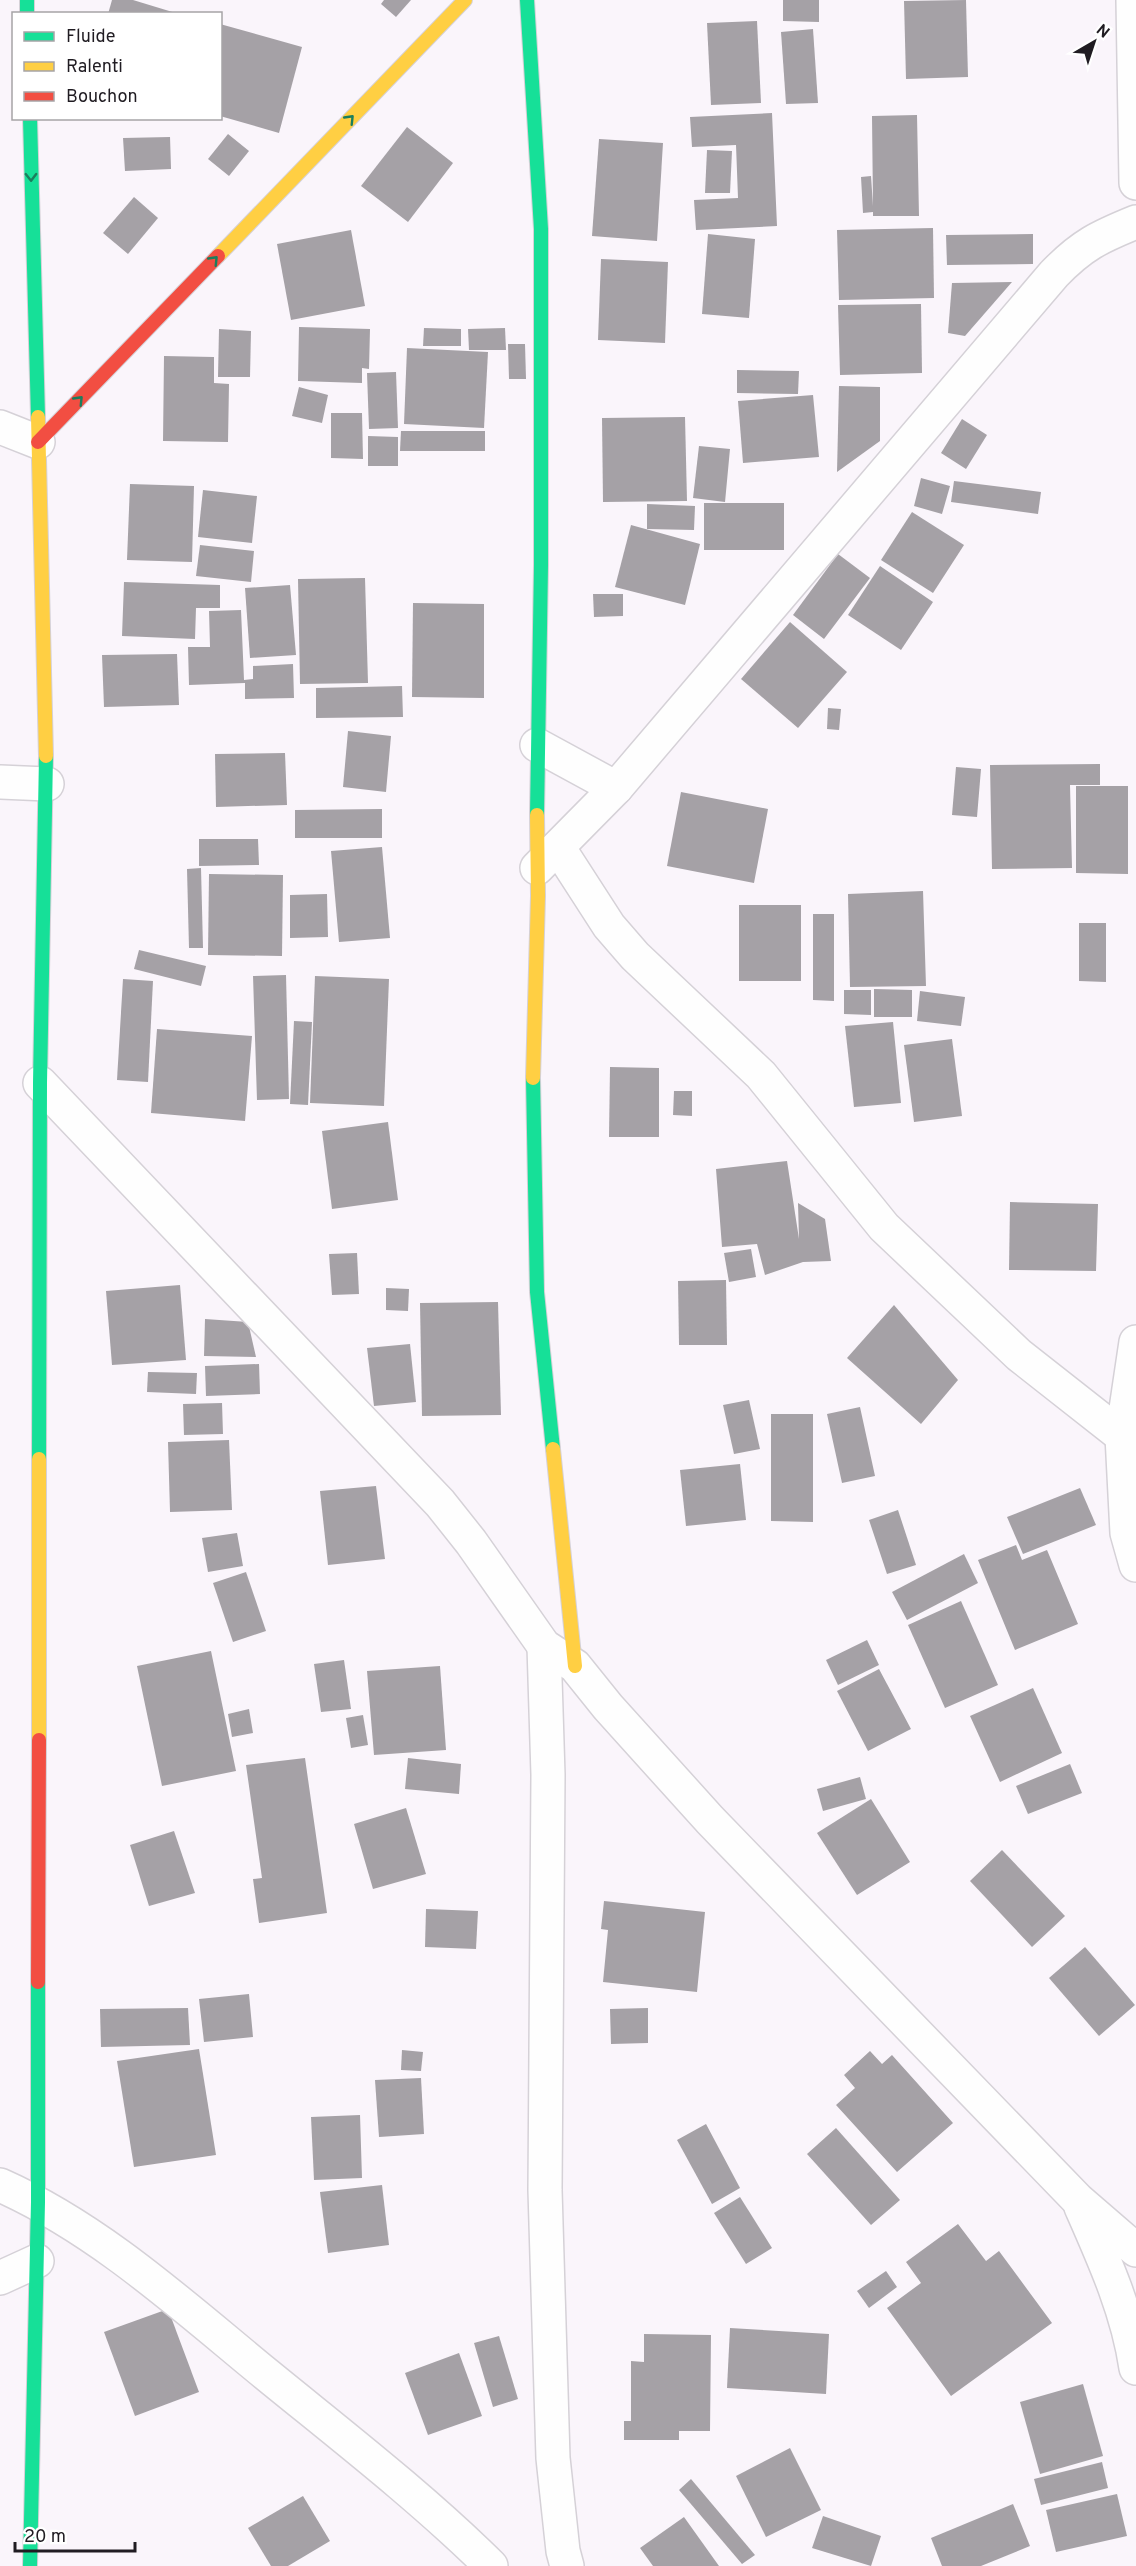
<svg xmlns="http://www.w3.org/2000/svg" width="1136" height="2566" font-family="Overpass,sans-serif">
<rect width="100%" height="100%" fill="#faf5fb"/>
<g fill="#a5a1a6">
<path d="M112,0H133L179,14H108Z"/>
<path d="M384,0H411L396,17L381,4Z"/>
<path d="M783,0H819V22L783,21Z"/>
<path d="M966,0L968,77L906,79L904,1Z"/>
<path d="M757,21L761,103L711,105L707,23Z"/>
<path d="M220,24L302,47L279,133L220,116Z"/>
<path d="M813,29L818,103L786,104L781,32Z"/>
<path d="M772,113L777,226L696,230L694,200L738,198L736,145L692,147L690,117Z"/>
<path d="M917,115L919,216H873V212L863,213L861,177L871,176L873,206L872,116Z"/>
<path d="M407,127L453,163L408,222L361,186Z"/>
<path d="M228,134L249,151L229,176L208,159Z"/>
<path d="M170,137L171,169L125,171L123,138Z"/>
<path d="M599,139L663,143L657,241L592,236Z"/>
<path d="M707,150L732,151L730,193H705Z"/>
<path d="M134,197L158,218L128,254L103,233Z"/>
<path d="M933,228L934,298L839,300L837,230Z"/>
<path d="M351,230L365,306L291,320L277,244Z"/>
<path d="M708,234L755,239L749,318L702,314Z"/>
<path d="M1033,234V264L947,265L946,235Z"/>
<path d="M601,259L668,262L665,343L598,340Z"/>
<path d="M1012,282L965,336L948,333L952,283Z"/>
<path d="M921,304L922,373L840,375L838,305Z"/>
<path d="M299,327L370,329L369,369L362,368V383L298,381Z"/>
<path d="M424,328L461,329V346H423Z"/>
<path d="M505,328L506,350H469L468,329Z"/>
<path d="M219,329L251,331L250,377H218Z"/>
<path d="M508,344H525L526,379H509Z"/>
<path d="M407,348L488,352L484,428L404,424Z"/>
<path d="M164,356L214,357V383L229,384L228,442L163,441Z"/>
<path d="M737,370L799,371L798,394L737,393Z"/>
<path d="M396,372L398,428L369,429L367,373Z"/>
<path d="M839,386L880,387V441L837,472Z"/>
<path d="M299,387L328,395L322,423L292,416Z"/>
<path d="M813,395L819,457L743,463L738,401Z"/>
<path d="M331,413H362L363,459L331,458Z"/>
<path d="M685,417L687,501L603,502L602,418Z"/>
<path d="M962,419L987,435L966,469L941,453Z"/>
<path d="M401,431H485V451H400Z"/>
<path d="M368,436L398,437V466H368Z"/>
<path d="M699,446L730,449L725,502L693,498Z"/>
<path d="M921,478L950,486L942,514L914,506Z"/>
<path d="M954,481L1041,492L1038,514L951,502Z"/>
<path d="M130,484L194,486L192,562L127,560Z"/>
<path d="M203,490L257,496L252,543L198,537Z"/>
<rect x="704" y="503" width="80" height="47"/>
<path d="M647,504L695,506L694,530L647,529Z"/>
<path d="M912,512L964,545L933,593L881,560Z"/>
<path d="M631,525L700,544L685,605L615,587Z"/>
<path d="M200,545L254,551L251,582L196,576Z"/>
<path d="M838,554L870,578L824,639L793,615Z"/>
<path d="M880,566L933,602L901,650L848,615Z"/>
<path d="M365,578L368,683L300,684L298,579Z"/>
<path d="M124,582L220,585V608H196L195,639L122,636Z"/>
<path d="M290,585L296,655L250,658L245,588Z"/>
<path d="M593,594H623V616L594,617Z"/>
<path d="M413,603L484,604V698L412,697Z"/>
<path d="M241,610L244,680L253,679V666L293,664L294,698L245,699V683L189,685L188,647H210L209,611Z"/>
<path d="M790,622L847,672L798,728L741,679Z"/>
<path d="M177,654L179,705L104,707L102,655Z"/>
<path d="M402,686L403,717L316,718V688Z"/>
<path d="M828,708L841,709L839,730L827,729Z"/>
<path d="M348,731L391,736L386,792L343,787Z"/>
<path d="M285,753L287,805L216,807L215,754Z"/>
<path d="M1100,764V785H1070L1072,868L992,869L990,765Z"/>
<path d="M956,767L981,769L977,817L952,815Z"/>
<path d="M1076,786H1128V874L1076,873Z"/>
<path d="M681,792L768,809L754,883L667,866Z"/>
<path d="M382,809V838H295V810Z"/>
<path d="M199,839H258L259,865L199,866Z"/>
<path d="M382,847L390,938L339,942L331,851Z"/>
<path d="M201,868L203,948H189L187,869Z"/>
<path d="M209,874L283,875L282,956L208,955Z"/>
<path d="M923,891L926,986L850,987L848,894Z"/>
<path d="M327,894L328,937L290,938V895Z"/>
<rect x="739" y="905" width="62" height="76"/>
<path d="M813,914H834V1001L813,1000Z"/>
<path d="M1079,923H1106V982L1079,981Z"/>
<path d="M139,950L206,966L201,986L134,969Z"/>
<path d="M286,975L289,1099L257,1100L253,976Z"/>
<path d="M315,976L389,979L384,1106L310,1103Z"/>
<path d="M123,979L153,981L148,1082L117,1080Z"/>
<path d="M874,989L912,990V1017H874Z"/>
<path d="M844,990H871V1015L844,1014Z"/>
<path d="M920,991L965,997L961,1026L917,1021Z"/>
<path d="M294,1021L312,1022L308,1105L290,1104Z"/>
<path d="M893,1022L901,1103L854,1107L845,1026Z"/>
<path d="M157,1029L252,1036L245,1121L151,1113Z"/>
<path d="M952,1039L962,1116L914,1122L904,1045Z"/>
<path d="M610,1067L659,1068V1137H609Z"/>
<path d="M674,1091H692V1116L673,1115Z"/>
<path d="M388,1122L398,1200L332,1209L322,1131Z"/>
<path d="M787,1161L799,1239L798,1203L825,1219L831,1261L803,1262L765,1275L757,1244L722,1247L716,1169Z"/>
<path d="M1010,1202L1098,1204L1096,1271L1009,1270Z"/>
<path d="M751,1249L756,1277L729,1282L724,1253Z"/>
<path d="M357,1253L359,1294L332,1295L329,1254Z"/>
<path d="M726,1280L727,1345H679L678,1281Z"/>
<path d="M180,1285L186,1360L112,1365L106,1291Z"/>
<path d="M386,1288L409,1289L408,1311L386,1310Z"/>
<path d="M498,1302L501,1415L422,1416L420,1303Z"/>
<path d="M894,1305L958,1380L921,1424L847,1358Z"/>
<path d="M205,1319L248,1322L256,1357L204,1356Z"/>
<path d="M410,1344L416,1402L374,1406L367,1348Z"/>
<path d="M259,1364L260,1394L206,1396L205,1366Z"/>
<path d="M148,1372L197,1373L196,1394L147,1392Z"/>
<path d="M749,1400L760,1449L734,1454L723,1405Z"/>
<path d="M222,1403L223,1434L184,1435L183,1404Z"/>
<path d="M860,1407L875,1476L842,1483L827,1414Z"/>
<path d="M771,1414H813V1522L771,1521Z"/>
<path d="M229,1440L232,1510L170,1512L168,1442Z"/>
<path d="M740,1464L746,1520L686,1526L680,1470Z"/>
<path d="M376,1486L385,1559L328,1565L320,1491Z"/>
<path d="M1080,1488L1096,1525L1023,1554L1007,1517Z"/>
<path d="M898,1510L916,1565L887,1574L869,1520Z"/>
<path d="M237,1533L243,1566L208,1572L202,1538Z"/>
<path d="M1016,1545L1022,1560L1047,1550L1078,1624L1015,1650L978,1560Z"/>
<path d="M964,1554L978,1583L907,1620L892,1592Z"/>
<path d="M246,1572L266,1631L233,1642L213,1583Z"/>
<path d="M961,1601L998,1685L945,1708L908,1625Z"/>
<path d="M867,1640L879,1665L838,1685L826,1660Z"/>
<path d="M211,1651L236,1771L162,1786L137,1666Z"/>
<path d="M344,1660L351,1709L321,1712L314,1664Z"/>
<path d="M440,1666L446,1750L374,1755L367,1671Z"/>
<path d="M879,1669L911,1729L868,1751L837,1691Z"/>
<path d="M1033,1688L1062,1753L1000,1782L970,1716Z"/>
<path d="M249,1709L253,1733L232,1737L228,1714Z"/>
<path d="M363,1715L368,1745L351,1748L346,1718Z"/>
<path d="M305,1758L327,1913L259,1923L253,1879L262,1878L246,1765Z"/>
<path d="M408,1758L461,1764L459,1794L405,1789Z"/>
<path d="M1070,1764L1082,1793L1028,1814L1016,1786Z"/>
<path d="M860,1777L866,1799L823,1811L817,1789Z"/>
<path d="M871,1799L910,1862L857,1895L817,1833Z"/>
<path d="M406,1808L426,1874L373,1889L354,1824Z"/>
<path d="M174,1831L195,1893L149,1906L130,1845Z"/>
<path d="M1002,1850L1065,1916L1032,1947L970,1881Z"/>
<path d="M604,1901L705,1912L697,1992L603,1982L608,1930L601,1929Z"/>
<path d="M426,1909L478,1911L476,1949L425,1947Z"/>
<path d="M1085,1947L1135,2005L1099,2036L1049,1978Z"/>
<path d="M249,1994L253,2037L204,2042L199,1999Z"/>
<path d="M188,2008L190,2045L101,2047L100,2009Z"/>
<path d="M648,2008V2043L611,2044L610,2009Z"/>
<path d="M199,2049L216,2155L134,2167L117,2061Z"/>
<path d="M402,2050L423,2052L421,2071L401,2070Z"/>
<path d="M870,2051L882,2064L892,2055L953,2123L897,2172L836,2105L855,2088L844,2075Z"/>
<path d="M421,2078L424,2134L379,2137L375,2080Z"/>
<path d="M360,2115L362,2178L314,2180L311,2117Z"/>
<path d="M706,2124L740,2188L712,2204L677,2140Z"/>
<path d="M836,2128L900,2200L871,2225L807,2154Z"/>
<path d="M382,2185L389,2245L328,2253L320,2192Z"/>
<path d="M740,2197L772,2248L746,2264L714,2213Z"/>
<path d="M958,2224L986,2261L999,2251L1052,2323L951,2396L887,2308L921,2283L906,2262Z"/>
<path d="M886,2271L897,2287L869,2308L857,2291Z"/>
<path d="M168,2309L199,2392L135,2416L104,2332Z"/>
<path d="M730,2328L829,2334L826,2394L727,2388Z"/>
<path d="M644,2334L711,2335L710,2431H679V2440H624V2421H631V2361L644,2362Z"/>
<path d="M499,2336L518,2399L493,2407L474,2343Z"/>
<path d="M459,2353L482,2416L428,2435L405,2373Z"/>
<path d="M1083,2384L1103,2456L1040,2474L1020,2402Z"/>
<path d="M790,2448L821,2510L766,2537L736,2476Z"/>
<path d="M1102,2462L1108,2488L1041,2505L1034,2479Z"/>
<path d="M691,2479L755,2555L742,2564L679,2490Z"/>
<path d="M1117,2494L1127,2536L1056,2552L1046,2510Z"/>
<path d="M303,2496L330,2541L288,2566H271L248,2528Z"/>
<path d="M1013,2504L1030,2546L981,2566H942L931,2538Z"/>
<path d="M823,2516L881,2536L871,2566L812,2548Z"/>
<path d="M684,2517L719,2566H653L640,2548Z"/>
</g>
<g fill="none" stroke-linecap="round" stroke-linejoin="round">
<defs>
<g id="street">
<path d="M1133,0L1136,183"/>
<path d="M0,427L38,442"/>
<path d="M537,745L616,788"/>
<path d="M0,782L47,784"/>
<path d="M558,847L609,926L635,956L761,1075L884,1227L1019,1355L1122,1436"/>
<path d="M537,868L616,788L1054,274C1082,245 1099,237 1136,222"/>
<path d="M40,1083L440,1503L471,1542L544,1646L575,1666L608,1707L710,1820L1078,2200L1136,2250"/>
<path d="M1136,1342L1122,1436L1127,1533L1136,1565"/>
<path d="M544,1646L548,1775L545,2190L553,2458L563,2551L567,2566"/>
<path d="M0,2185C99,2229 183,2306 266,2374C342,2436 421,2497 491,2566"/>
<path d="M1081,2207C1104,2259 1128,2312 1136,2368"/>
<path d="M0,2278L37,2261"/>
</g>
<g id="fast">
<path d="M27,0V14"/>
<path d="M527,0L541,229V565L537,815"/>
<path d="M30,118L38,417"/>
<path d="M533,1078L537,1292L553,1449"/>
<path d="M39,1459L40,1083L46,756"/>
<path d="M30,2566L38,2202V1982"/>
</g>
<g id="slow">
<path d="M218,256L465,0"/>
<path d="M38,417L46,756"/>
<path d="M533,1078L538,896L537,815"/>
<path d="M553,1449L575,1666"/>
<path d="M39,1740V1459"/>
</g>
<g id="jam">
<path d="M38,442L218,256"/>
<path d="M38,1982L39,1740"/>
</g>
</defs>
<use href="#street" stroke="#d5d1d7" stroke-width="36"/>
<use href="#fast" stroke="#d5d1d7" stroke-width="16"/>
<use href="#slow" stroke="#d5d1d7" stroke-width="16"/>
<use href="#jam" stroke="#d5d1d7" stroke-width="16"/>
<use href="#street" stroke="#fefefe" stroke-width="33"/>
<use href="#fast" stroke="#16e098" stroke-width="14"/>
<use href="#slow" stroke="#ffcf43" stroke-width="14"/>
<use href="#jam" stroke="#f24e42" stroke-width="14"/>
</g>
<defs><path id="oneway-chevron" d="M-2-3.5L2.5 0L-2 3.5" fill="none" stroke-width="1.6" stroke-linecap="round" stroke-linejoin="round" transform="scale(1.5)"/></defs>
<g stroke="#1b7e5d">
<use href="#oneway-chevron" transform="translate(350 119) rotate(-46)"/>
<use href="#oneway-chevron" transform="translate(31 177) rotate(89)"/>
<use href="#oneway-chevron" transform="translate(214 260) rotate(-46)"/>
<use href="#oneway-chevron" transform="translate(79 400) rotate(-46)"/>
</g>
<rect x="12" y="12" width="210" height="108" fill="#ffffff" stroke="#a6a4a7" stroke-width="1.5"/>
<rect x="24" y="32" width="30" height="9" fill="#16e098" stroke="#a6a4a7" stroke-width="1.5"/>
<text x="66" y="42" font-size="18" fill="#201c22">Fluide</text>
<rect x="24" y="62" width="30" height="9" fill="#ffcf43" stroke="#a6a4a7" stroke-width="1.5"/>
<text x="66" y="72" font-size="18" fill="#201c22">Ralenti</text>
<rect x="24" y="92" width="30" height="9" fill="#f24e42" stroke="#a6a4a7" stroke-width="1.5"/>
<text x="66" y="102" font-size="18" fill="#201c22">Bouchon</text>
<g transform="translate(1094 42) rotate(39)" stroke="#ffffff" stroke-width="4.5" paint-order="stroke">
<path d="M0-4.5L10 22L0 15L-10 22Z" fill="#201c22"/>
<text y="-9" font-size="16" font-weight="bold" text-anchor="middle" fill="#201c22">N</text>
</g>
<path d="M15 2542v9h120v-9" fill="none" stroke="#201c22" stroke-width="3"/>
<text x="24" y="2542" font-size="18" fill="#201c22" stroke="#ffffff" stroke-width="4.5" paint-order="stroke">20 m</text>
</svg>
